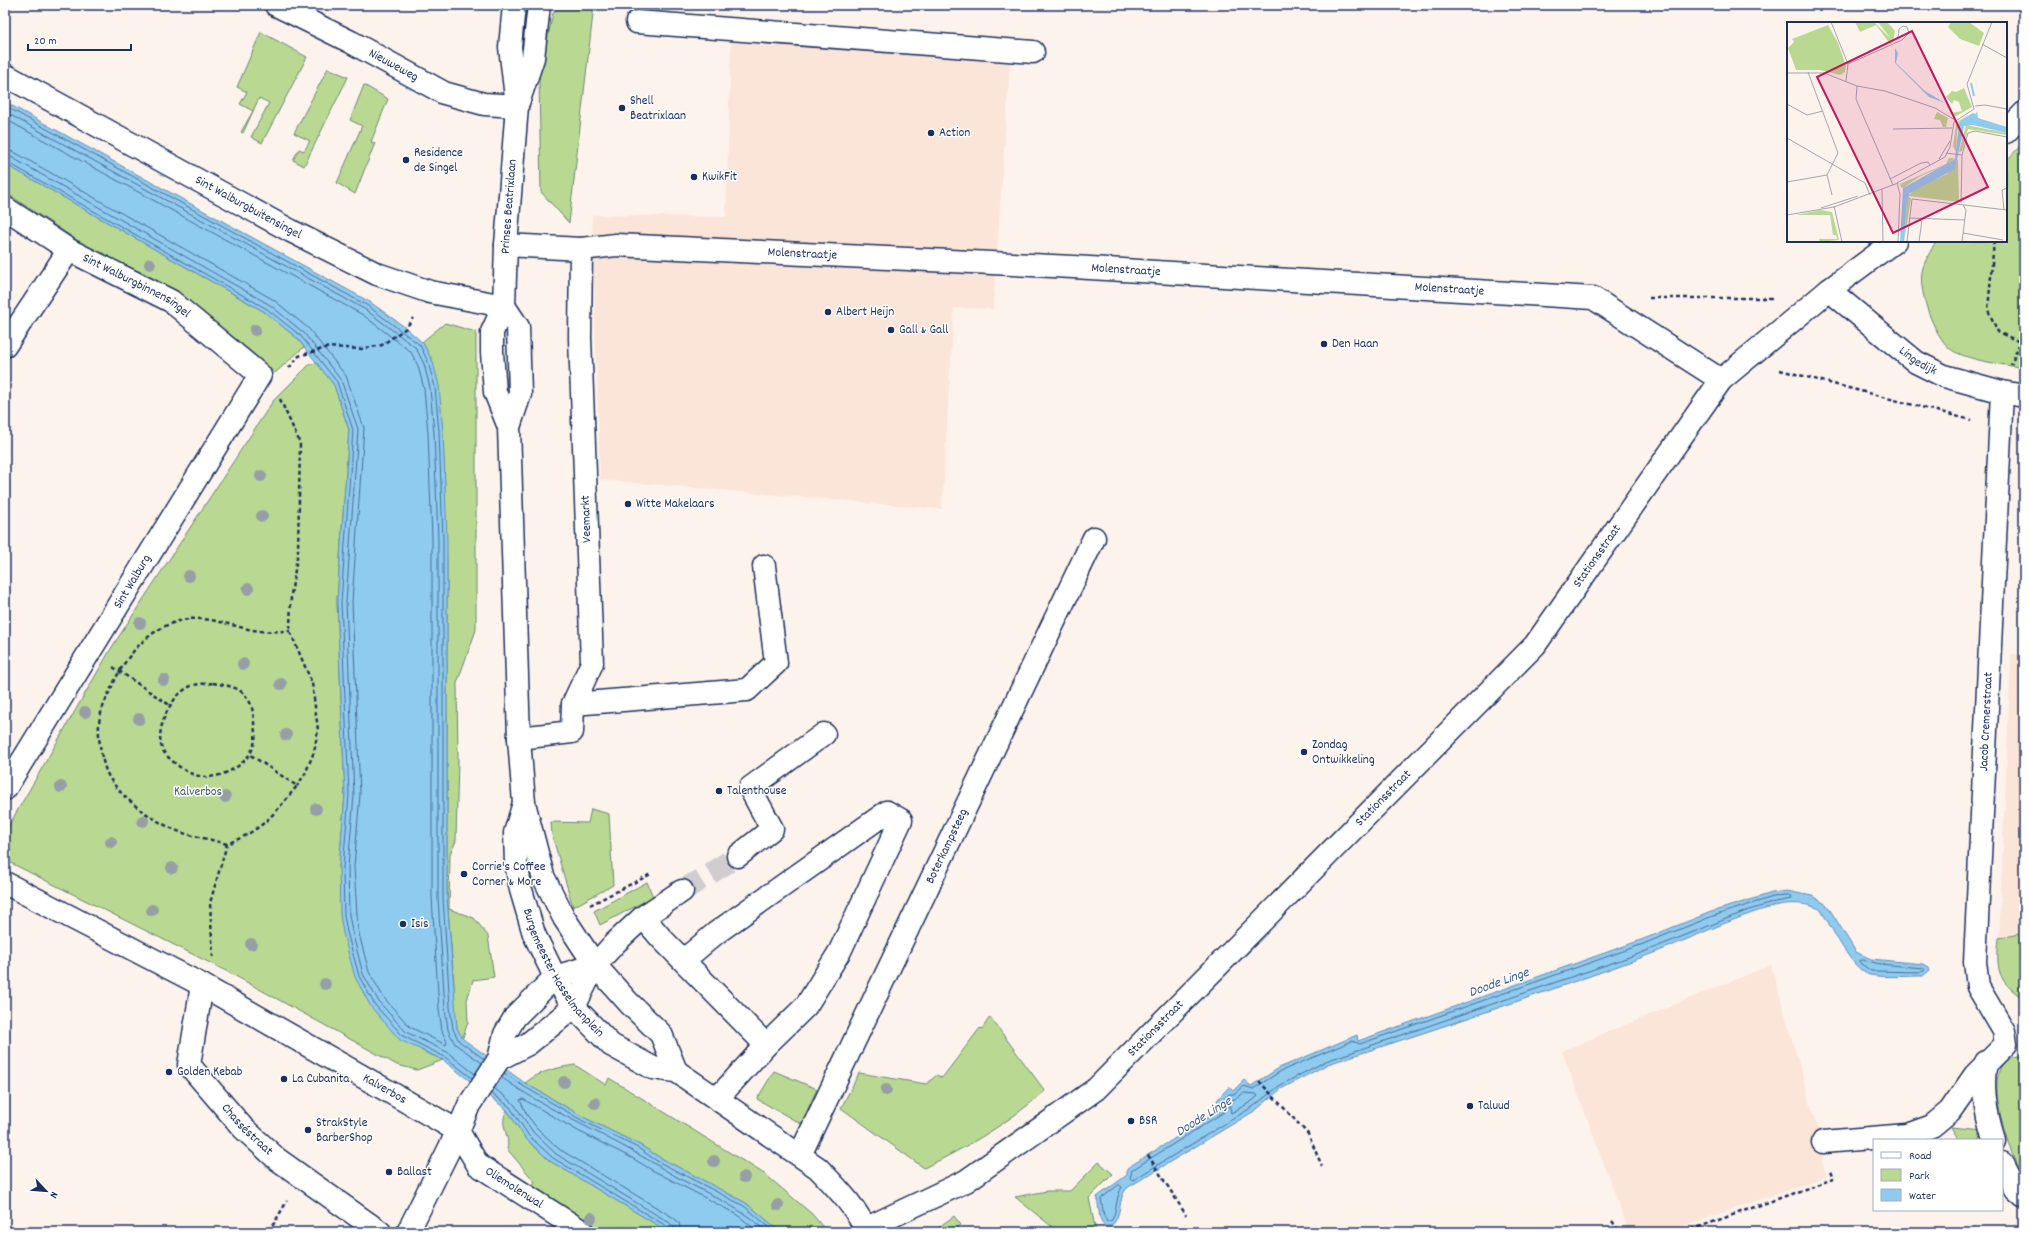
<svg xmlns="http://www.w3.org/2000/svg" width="2029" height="1237" font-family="Dekko,sans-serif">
<rect width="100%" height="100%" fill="#fdf3ed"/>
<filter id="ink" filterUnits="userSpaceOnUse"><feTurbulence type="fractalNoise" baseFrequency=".025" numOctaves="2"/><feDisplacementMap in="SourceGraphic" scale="8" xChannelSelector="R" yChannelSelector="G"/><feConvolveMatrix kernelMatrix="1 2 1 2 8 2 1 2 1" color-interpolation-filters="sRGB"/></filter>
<g filter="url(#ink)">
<g fill="#fbe4d8">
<path d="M731,42L1010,63L993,309L954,308L942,509L600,480L592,215L726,217Z"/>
<path d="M2011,654L2024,655V933L1999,938Z"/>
<path d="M1771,965L1812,1110L1823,1142L1822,1163L1827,1176L1668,1232H1629L1562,1051Z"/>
</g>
<g fill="#b9d992" stroke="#6a8478">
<path d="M563,5H594L569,223L541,192L539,78L553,13Z"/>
<path d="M261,32L307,57L262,143L251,137L269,103L259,98L243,133L241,132L253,111L240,104L247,92L237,87Z"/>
<path d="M328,68L348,77L304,166L293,160L299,149L304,151L310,141L294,133Z"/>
<path d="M364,85L388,99L371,142L375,143L355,194L337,183L362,126L350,120Z"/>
<path d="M2024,142V368C2002,364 1976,362 1955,352C1936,343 1918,292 1922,272C1924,261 1931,251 1936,241H2006V161Z"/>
<path d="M5,164L263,311L297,338L304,347L275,373L183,297L144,273L108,261L5,192Z"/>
<path d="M445,323L476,332V630L457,683L458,759L456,841L450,854L449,909L474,918L488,936L494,977L473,980L467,1000L468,1022L462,1040L457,1028L454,1007V983L447,897V565L444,460L433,362L422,342Z"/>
<path d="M317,363L334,385L349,430L337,601L345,795L339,867L422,1051L443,1060L417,1070L397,1065L230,973L5,860V832L112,647L273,401L310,364Z"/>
<path d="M591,809L609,814L613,885L573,907L552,835L551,822L588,823Z"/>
<path d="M647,882L653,897L600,925L594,911Z"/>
<path d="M2024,933V952L2019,959L2020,965L2024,969V999C1997,981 1996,969 1999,938Z"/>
<path d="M990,1017L1045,1091C1007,1124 969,1146 924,1168L841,1108L859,1073L926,1084L937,1075L942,1078L980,1028L982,1029Z"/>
<path d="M2024,1056V1178C2011,1155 1970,1053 2024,1056Z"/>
<path d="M575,1065L606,1085L609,1078L766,1175L812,1214L827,1232H781L746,1203L659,1157L640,1145L585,1118L525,1083C540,1071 556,1068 575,1065Z"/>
<path d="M774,1071L817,1089L801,1124L757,1099Z"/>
<path d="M507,1110L526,1139L550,1161L669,1232H596L530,1188L535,1182L507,1149C511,1136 498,1125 507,1110Z"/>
<path d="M1951,1127L1983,1130L1986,1140H1959Z"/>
<path d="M1099,1162L1113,1174L1089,1198L1096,1232L1056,1230L1015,1197L1047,1191H1070Z"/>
<path d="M954,1216L961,1225L951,1232H932Z"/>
</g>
<g fill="#8fcaef" stroke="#618cb5">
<path d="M5,102L370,302L406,328L423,343L433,362L439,386L443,432L447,539V897L457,1028L463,1039L525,1083L585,1118L640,1145L659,1157L746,1203L781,1232H669L550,1161L526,1139L507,1110L443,1060L400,1040L371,1007L355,977L343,933L340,915L339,867L345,795L337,601L349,430L334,385L298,339L265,312L5,164Z"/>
<path d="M1787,891L1812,896L1827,905L1856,952L1871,959L1924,964L1929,967L1930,970L1923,976C1907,976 1887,978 1870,975C1851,970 1831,925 1820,909C1806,903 1790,902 1775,906C1730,918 1687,941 1643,957C1539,995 1433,1030 1328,1064L1281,1089L1256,1110L1127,1188C1117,1199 1123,1216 1111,1226H1104L1100,1218L1097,1197L1127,1175V1168L1222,1109L1217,1100L1229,1087L1233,1091L1244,1080L1251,1086L1279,1068L1357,1035L1358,1041L1641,940L1711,912L1772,893Z"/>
</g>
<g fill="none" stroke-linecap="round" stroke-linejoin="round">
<g stroke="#496d98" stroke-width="1">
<path d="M5,106L368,306L420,345L428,362L435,387L439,432L443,539V898L450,1007L453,1029L459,1041L484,1059"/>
<path d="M5,112L366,310L416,348L424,364L430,388L434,433L438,539V898L445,1008L448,1030L455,1044L482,1063"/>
<path d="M5,119L363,315L411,352L418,366L424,389L428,433L432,539V898L439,1009L442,1031L447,1042L446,1045L410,1027L384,998L369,972L358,930L354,867L360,794L352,602L364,428L346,376L309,329L274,300L14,152L5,150"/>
<path d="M5,156L11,157L270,305L304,333L341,380L358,429L346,602L354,795L348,867L349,915L352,931L363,974L379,1002L406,1032L447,1052L475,1074"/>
<path d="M5,161L267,309L301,336L337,382L353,430L341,602L349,795L343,867L344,915L347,932L359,976L375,1005L403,1036L445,1057L472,1078"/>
<path d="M1787,896H1791L1792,899L1775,902L1746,911L1641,953L1326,1061L1279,1086L1254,1106L1133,1180L1130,1179L1132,1170L1224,1112L1226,1108L1223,1100L1229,1094H1235L1244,1086L1253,1089L1281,1071L1352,1041L1360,1044L1643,944L1713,916L1773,897Z"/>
<path d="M1863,960L1880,964L1923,968L1925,970L1921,972L1871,971L1860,963V961Z"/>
<path d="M504,1073L523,1086L583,1121L638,1148L657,1161L744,1206L775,1232"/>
<path d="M501,1077C544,1108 589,1127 634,1152C651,1161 666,1171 682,1180C713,1196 742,1209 768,1232"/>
<path d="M494,1088L514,1104L533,1132L556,1154L670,1223L674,1227L675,1232"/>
<path d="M491,1093L510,1107L529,1136L553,1158L668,1227L670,1232"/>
<path d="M1244,1093L1256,1094L1258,1096L1251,1102L1231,1113L1229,1101L1237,1098Z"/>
<path d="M1119,1185L1122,1187C1116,1196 1117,1210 1112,1220L1107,1222L1104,1216L1101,1199Z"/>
<path d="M681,1232L679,1223L674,1218L559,1149L537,1128L527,1115L520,1100L523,1099L578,1131L632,1158L652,1170L738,1215L758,1232"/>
</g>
<path stroke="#d0ccd0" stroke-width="22" stroke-dasharray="22 11" stroke-linecap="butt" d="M682,891L738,856"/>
<defs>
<g id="minor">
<path id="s1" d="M276,5L351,42L444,93L484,104L517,106"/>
<path d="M637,22L1033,52"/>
<path id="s2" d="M5,75L291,231L377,274L430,292L504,306"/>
<path d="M519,100L533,58L539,5"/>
<path d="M2006,132L2024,113"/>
<path id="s3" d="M5,208L69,250L171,301L260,375L5,789"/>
<path id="s4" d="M506,245L581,249L616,245L1073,267L1593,298L1721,380"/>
<path id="s5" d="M1829,290L1916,362L1944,376L2002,392L2024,396"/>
<path d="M504,306L518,327L520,394L509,427L519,738L524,803L543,876L564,918L595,965L629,1003L661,1034L676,1071"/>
<path d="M5,346L69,250"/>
<path id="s6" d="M509,427L495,392L492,352V332L504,306L506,245L517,106L510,47L514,5"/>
<path d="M573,704L747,690L776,663L764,566"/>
<path d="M519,738L572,732L573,704L592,663L580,338L581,249"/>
<path id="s7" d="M524,803L515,833L516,863L521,890L534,934L555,977L574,1007L611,1045L653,1068L676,1071L818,1168C833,1184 860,1211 866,1232"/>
<path d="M738,856L772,829L750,788L824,734"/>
<path id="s8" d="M5,883L202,985L458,1131"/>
<path d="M643,917L661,938L766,1045"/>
<path d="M684,960L716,933L887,812L901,820L840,951L806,1006L766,1045L717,1099"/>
<path id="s9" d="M202,985L189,1065L243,1128L277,1159L380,1232"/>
<path d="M499,1059L528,1044L574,1007L595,965L615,943L643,917L682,891"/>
<path d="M1986,1062C1981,1088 1986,1115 1994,1140"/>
<path id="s10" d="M458,1131L478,1165L583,1232"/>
<path id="s11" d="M1823,1142L1907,1135L1932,1126L1950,1111L1975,1075L2006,1044L2004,1031L1978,987L1975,962L2002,392"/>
<path id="s12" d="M800,1155L1094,538"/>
<path d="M2002,1162L2016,1190L2024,1197"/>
<path id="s13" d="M865,1229L966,1181L1096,1089L1535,645L1721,380L1829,290L1895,241"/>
<path d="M408,1232L458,1131L469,1105L499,1059L505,1034L515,1017L555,977L595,965"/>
</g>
</defs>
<use href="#minor" stroke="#1b2f5e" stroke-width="25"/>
<g stroke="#1b2f5e" stroke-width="2.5" stroke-dasharray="4 3" stroke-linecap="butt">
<path d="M1994,241L1988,310L1998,332L2020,342L2011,365"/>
<path d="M1649,298H1772"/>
<path d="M289,368L299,356L329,347L361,349L382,345L406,328L413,318"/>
<path d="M1780,370L1971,420"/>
<path d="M280,399L300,443L298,551L291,595L290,631L312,683L318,730L314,752L305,774L297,786"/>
<path d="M113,667L171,706"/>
<path d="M213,683C224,685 236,686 244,694C252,702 253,711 254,722C254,728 256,735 255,740C252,764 220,781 199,776C187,774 174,763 166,755C150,736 170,696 189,687C196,683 206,684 213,683Z"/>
<path d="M227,844C213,840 197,837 183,833C157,824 117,797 106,771C101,757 98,738 99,723C101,707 109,693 116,678C129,652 150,629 179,621C207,613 233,628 260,631C269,632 280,631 290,631"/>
<path d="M590,905L651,874"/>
<path d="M213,957L210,903L227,844C264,829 273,815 297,786L249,754"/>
<path d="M1259,1081L1308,1134L1322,1166"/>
<path d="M1148,1155L1186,1215"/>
<path d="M1612,1221L1620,1232"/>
<path d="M269,1232L287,1201"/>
<path d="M1685,1232L1833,1179L1830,1171"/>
</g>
<use href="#minor" stroke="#fff" stroke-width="22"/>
</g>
<g fill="#969fa6">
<circle cx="150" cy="264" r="6"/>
<circle cx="255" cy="330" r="6"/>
<circle cx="261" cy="476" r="6"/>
<circle cx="262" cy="516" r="6"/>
<circle cx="189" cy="576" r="6"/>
<circle cx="248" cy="589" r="6"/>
<circle cx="140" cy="623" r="6"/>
<circle cx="243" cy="664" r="6"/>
<circle cx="164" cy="680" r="6"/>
<circle cx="281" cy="684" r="6"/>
<circle cx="85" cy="712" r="6"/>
<circle cx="139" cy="719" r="6"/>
<circle cx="286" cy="735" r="6"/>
<circle cx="61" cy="787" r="6"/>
<circle cx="225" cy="797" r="6"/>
<circle cx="316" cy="809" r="6"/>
<circle cx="143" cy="821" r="6"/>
<circle cx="111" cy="842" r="6"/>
<circle cx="172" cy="868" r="6"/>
<circle cx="152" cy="910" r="6"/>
<circle cx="251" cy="944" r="6"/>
<circle cx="325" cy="984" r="6"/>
<circle cx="564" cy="1082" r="6"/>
<circle cx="886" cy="1090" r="6"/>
<circle cx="595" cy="1103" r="6"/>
<circle cx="714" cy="1161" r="6"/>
<circle cx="744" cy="1177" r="6"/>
<circle cx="778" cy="1205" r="6"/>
<circle cx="591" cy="1218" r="6"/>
</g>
</g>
<g fill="#1b2f5e" stroke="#fff" stroke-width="1.5">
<circle cx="622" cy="108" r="4"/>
<circle cx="931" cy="133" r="4"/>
<circle cx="406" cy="160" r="4"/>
<circle cx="694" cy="177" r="4"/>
<circle cx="828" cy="312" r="4"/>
<circle cx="891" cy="330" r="4"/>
<circle cx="1324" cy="344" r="4"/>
<circle cx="628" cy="504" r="4"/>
<circle cx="1304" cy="752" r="4"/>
<circle cx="719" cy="791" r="4"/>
<circle cx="464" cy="874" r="4"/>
<circle cx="403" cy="924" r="4"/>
<circle cx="169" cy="1072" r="4"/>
<circle cx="284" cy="1079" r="4"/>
<circle cx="1470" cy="1106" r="4"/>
<circle cx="1131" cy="1121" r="4"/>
<circle cx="308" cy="1130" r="4"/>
<circle cx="389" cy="1172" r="4"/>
</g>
<g text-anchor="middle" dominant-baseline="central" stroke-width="3" stroke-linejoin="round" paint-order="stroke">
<g font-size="13" fill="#1b2f5e" stroke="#fff">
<text stroke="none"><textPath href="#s1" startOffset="132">Nieuweweg</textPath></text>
<text stroke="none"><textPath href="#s6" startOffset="226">Prinses Beatrixlaan</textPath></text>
<text stroke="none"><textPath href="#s2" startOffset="277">Sint Walburgbuitensingel</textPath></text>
<text stroke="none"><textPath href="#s4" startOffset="297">Molenstraatje</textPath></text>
<text stroke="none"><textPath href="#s4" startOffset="621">Molenstraatje</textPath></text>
<text stroke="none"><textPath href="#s3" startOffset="153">Sint Walburgbinnensingel</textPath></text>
<text stroke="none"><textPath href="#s4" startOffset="945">Molenstraatje</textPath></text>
<text stroke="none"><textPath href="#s5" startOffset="114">Lingedijk</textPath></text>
<text transform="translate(587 519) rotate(-92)">Veemarkt</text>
<text stroke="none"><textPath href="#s13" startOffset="1004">Stationsstraat</textPath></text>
<text transform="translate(133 582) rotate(-59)">Sint Walburg</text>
<text stroke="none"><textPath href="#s11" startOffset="552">Jacob Cremerstraat</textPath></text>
<text stroke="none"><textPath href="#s13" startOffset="680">Stationsstraat</textPath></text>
<text stroke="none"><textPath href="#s12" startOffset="342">Boterkampsteeg</textPath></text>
<text stroke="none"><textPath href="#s7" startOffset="183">Burgemeester Hasselmanplein</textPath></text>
<text stroke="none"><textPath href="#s13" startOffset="356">Stationsstraat</textPath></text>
<text stroke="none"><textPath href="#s8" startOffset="432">Kalverbos</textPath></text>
<text stroke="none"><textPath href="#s9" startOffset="168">Chasséstraat</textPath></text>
<text stroke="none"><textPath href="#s10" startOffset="82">Oliemolenwal</textPath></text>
</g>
<g font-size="13" fill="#1b2f5e" stroke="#fff" text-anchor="start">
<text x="630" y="101">Shell<tspan x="630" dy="15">Beatrixlaan</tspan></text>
<text x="939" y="133">Action</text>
<text x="414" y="153">Residence<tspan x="414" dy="15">de Singel</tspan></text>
<text x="702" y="177">KwikFit</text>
<text x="836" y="312">Albert Heijn</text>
<text x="899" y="330">Gall &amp; Gall</text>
<text x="1332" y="344">Den Haan</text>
<text x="636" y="504">Witte Makelaars</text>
<text x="1312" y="745">Zondag<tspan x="1312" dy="15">Ontwikkeling</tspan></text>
<text x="727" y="791">Talenthouse</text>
<text x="472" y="867">Corrie's Coffee<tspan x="472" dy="15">Corner &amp; More</tspan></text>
<text x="411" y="924">Isis</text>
<text x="177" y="1072">Golden Kebab</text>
<text x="292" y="1079">La Cubanita</text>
<text x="1478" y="1106">Taluud</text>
<text x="1139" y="1121">BSR</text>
<text x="316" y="1123">StrakStyle<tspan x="316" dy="15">BarberShop</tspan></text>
<text x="397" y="1172">Ballast</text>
</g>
<g font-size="13" fill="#425a6b" stroke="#fff">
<text x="198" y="792">Kalverbos</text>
</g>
<g font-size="14" font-style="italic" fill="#3e5e8a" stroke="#fff">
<text transform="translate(1499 983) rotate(-20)">Doode Linge</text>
<text transform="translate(1204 1117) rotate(-32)">Doode Linge</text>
</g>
</g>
<g transform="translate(1787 22)">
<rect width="220" height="220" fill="#fdf3ed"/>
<path d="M68,0H87L104,17L91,0H100L108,9L106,20L103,22L89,3L73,10ZM164,0H182L197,11L192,24L173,17L161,5ZM41,3L51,21L59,44L58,50L53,53L33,48H9L1,26L7,20L5,17ZM177,66L185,85L169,94H166L164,91L175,89L172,80L167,78L165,82L159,75L165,69L169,70ZM150,90L161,96L159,105H156L153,98L147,97ZM184,91L176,97L170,109L169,130L166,124L169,103L170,100ZM179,103L220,111V113L181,107L175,129L172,130ZM162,136H168L158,143L132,155L116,166L114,165L113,162L159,142ZM171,137L172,180L122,174L126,168L160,152ZM121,175L124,176L117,220L120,179ZM33,188L45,190L52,218L33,220L32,217H50L49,213H46L43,193H9Z" fill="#b9d992"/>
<path d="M108,26L111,31L109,41L138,69L158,81L142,75L108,41ZM190,89L191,96L220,105V111L186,103L177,104L168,147L123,171L120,179L117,220H113L116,166L168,137L172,102L176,97L186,91L189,92Z" fill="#8fcaef"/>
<path fill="none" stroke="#8fcaef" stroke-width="2" d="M184,61L187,74"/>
<path fill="none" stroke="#a3a5b4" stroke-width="1" d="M44,0L61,42L59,59M195,22L220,36M61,42L115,18L122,11L120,5L116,4L112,7L111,18M21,50L51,131L40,153L45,173M0,51H37L70,64L98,69L148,86L168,98M70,64L69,77L106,163M0,82L20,93L36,89M188,84L198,83L220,87M106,107L165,106M0,116L78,161L83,173M159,131L175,133M152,137L163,119M103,157L134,141L141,140L143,143M0,160L40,153M110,161L158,135L163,125L167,100L187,87L180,62L205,0M110,161L113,172L111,220M95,167L96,220M174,181L175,133L181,111L188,109L220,115M47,184L55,220M34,186L71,174M217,188L215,168L220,166M0,193L47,185L111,161M122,196L178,198M176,211L216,218M120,220L125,177L220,188M132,220L135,198M175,220L179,188L176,183"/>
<path fill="#c2185b" fill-opacity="0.15" stroke="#c2185b" stroke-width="2" d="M125,9L201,165L106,211L30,55Z"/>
<rect width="220" height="220" fill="none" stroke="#1b2f5e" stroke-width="2"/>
</g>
<rect width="2029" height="1237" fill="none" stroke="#fff" stroke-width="20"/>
<rect x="10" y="10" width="2009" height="1217" fill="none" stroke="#1b2f5e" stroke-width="1.5" filter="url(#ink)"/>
<rect x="1873" y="1139" width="130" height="72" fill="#ffffff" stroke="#a4acbf"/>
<rect x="1881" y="1152" width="20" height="6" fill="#ffffff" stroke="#a4acbf"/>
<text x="1909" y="1159" font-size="12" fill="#1b2f5e">Road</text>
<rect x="1881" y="1169" width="20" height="12" fill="#b9d992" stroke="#a4acbf"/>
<text x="1909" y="1179" font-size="12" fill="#1b2f5e">Park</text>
<rect x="1881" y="1189" width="20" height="12" fill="#8fcaef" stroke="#a4acbf"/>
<text x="1909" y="1199" font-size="12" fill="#1b2f5e">Water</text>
<g transform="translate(46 1191) rotate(116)" stroke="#ffffff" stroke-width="3" paint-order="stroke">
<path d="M0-3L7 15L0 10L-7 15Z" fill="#1b2f5e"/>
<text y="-6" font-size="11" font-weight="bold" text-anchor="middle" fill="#1b2f5e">N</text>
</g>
<path d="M28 44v6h103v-6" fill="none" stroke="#1b2f5e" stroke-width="2"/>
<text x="34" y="44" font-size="12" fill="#1b2f5e" stroke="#ffffff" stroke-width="3" paint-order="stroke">20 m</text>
</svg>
